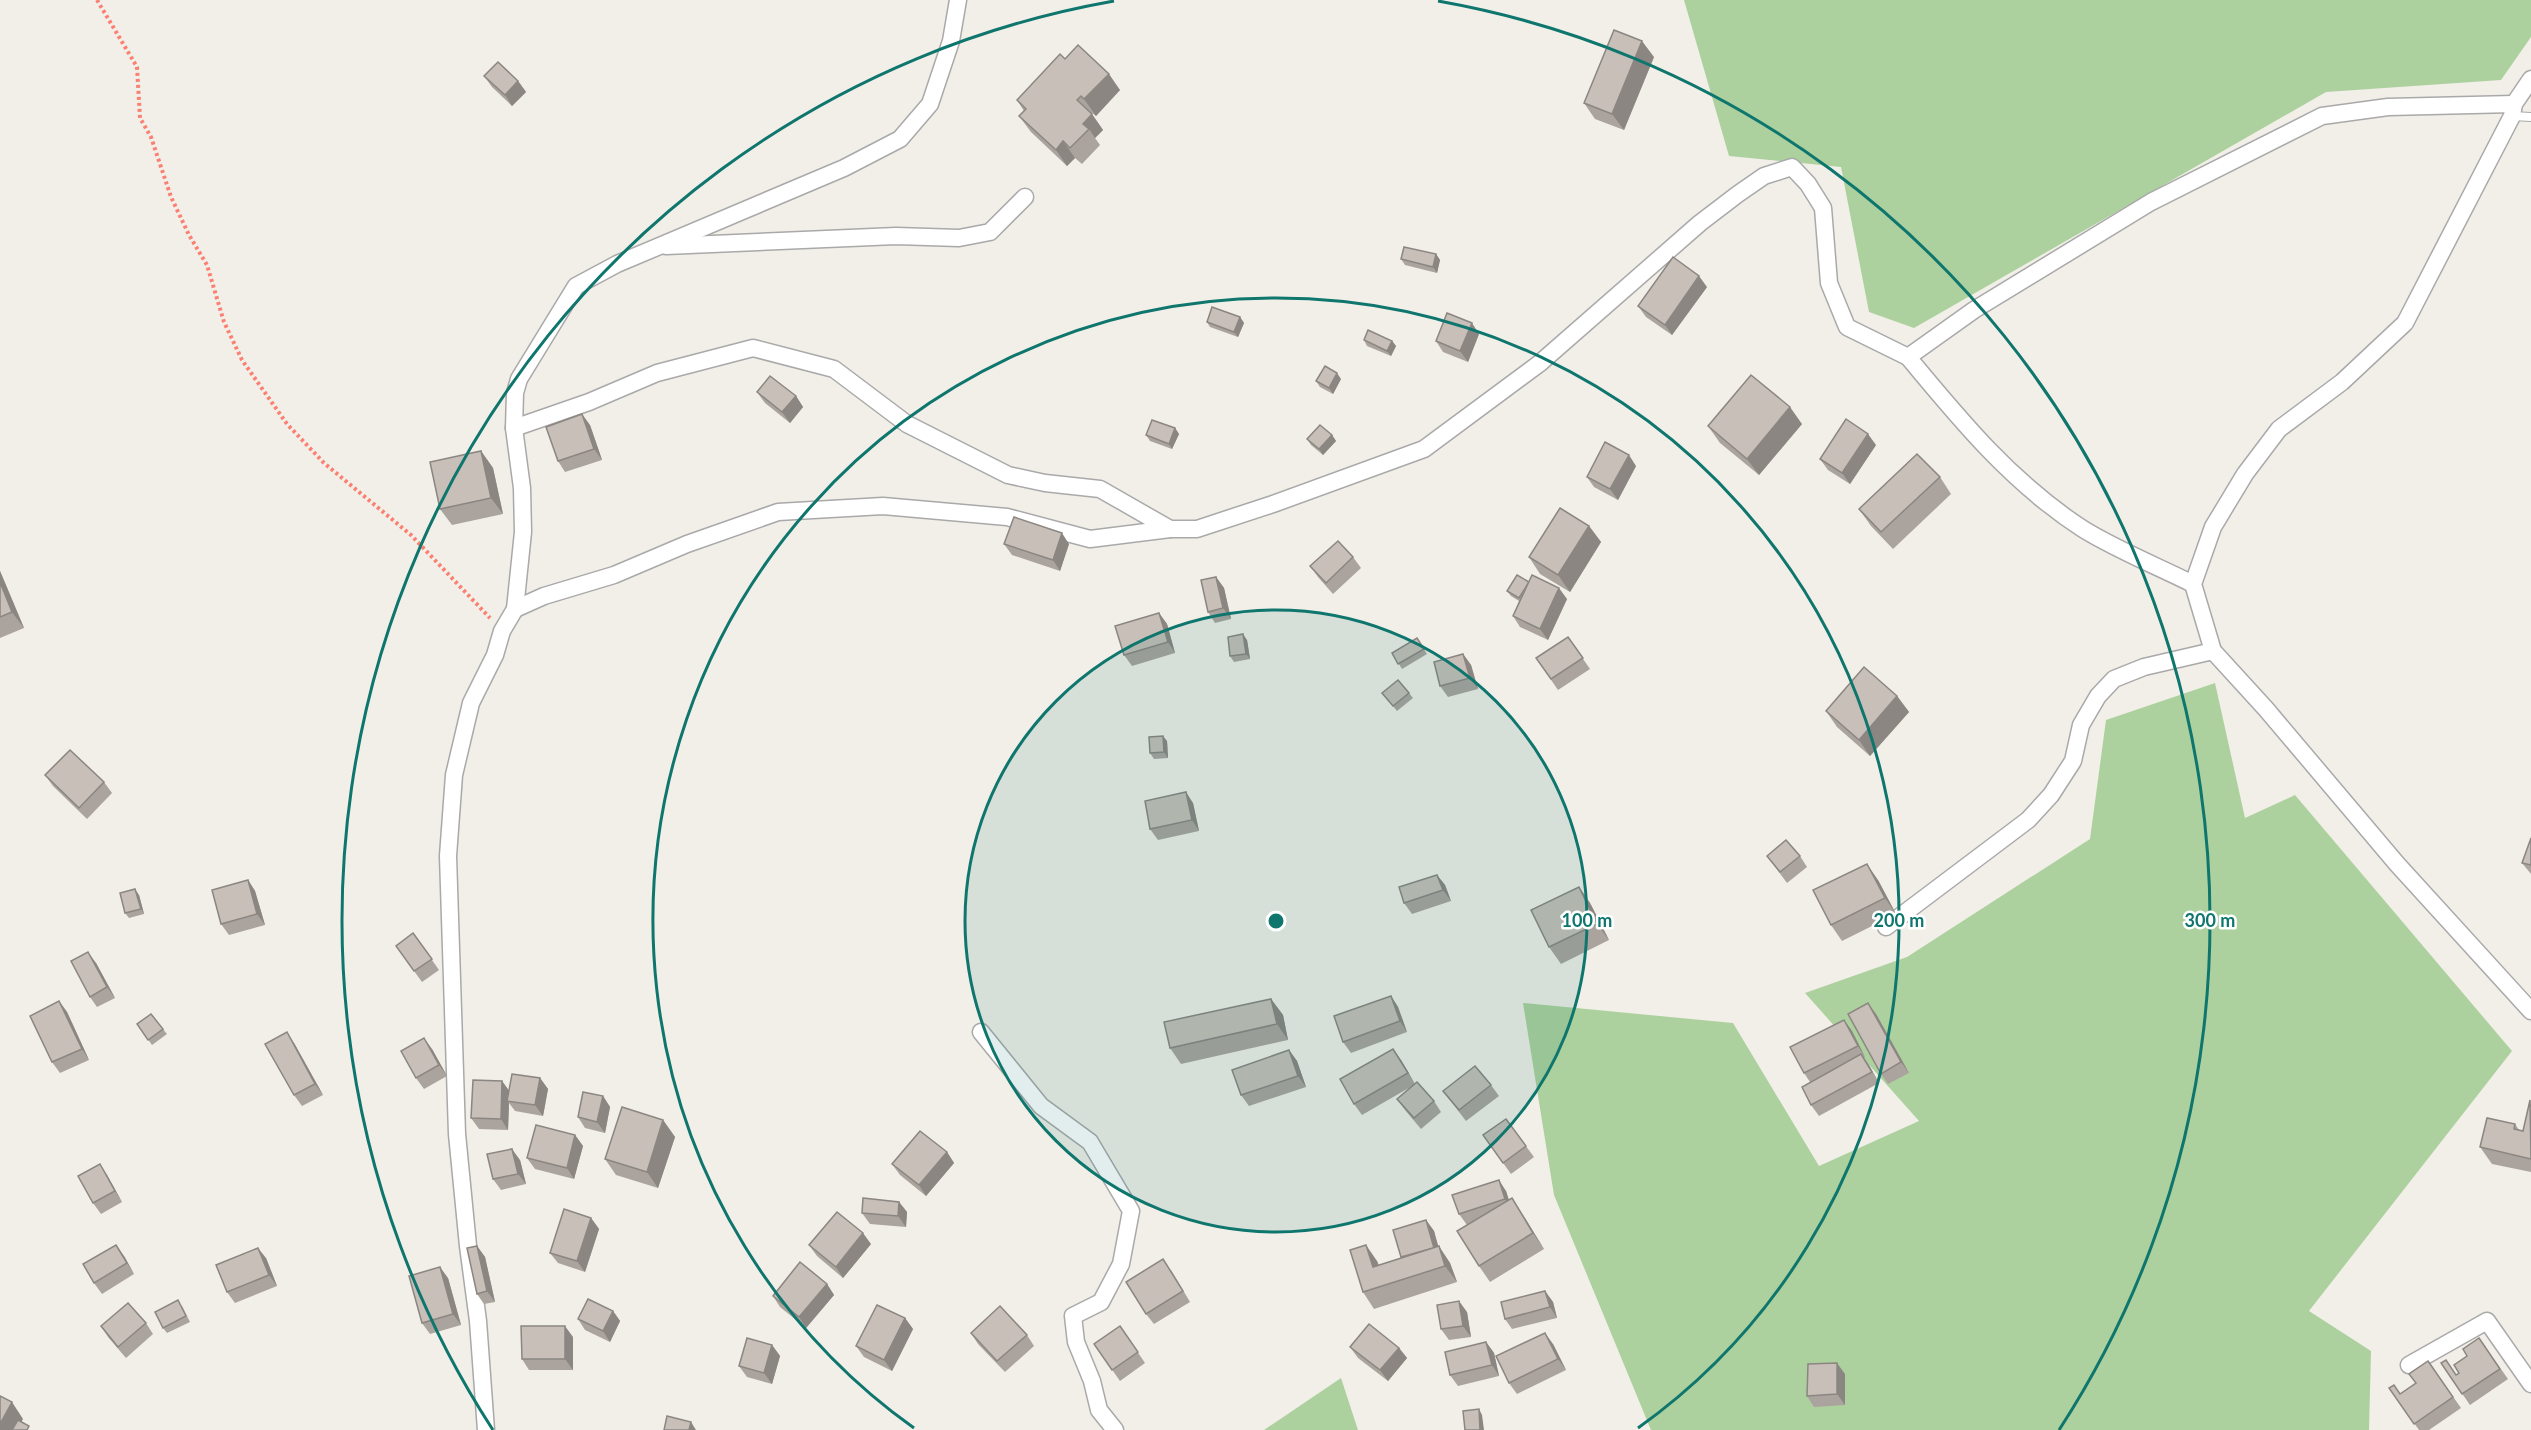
<svg xmlns="http://www.w3.org/2000/svg" width="2531" height="1430" font-family="Lato,sans-serif">
<rect width="100%" height="100%" fill="#f2efe9"/>
<g fill="#add19e">
<path d="M1684,0H2531V37L2501,80L2326,92L1914,328L1869,312L1841,167L1729,156Z"/>
<path d="M2215,683L2245,818L2295,795L2512,1051L2309,1311L2371,1351L2369,1430H1651L1554,1195L1523,1003L1733,1023L1819,1166L1919,1121L1805,993L1907,957L2090,839L2106,720Z"/>
<path d="M1341,1378L1358,1430H1264Z"/>
</g>
<g fill="none" stroke-linecap="round" stroke-linejoin="round">
<defs>
<path id="service" d="M2512,116L2531,117"/>
<g id="minor">
<path d="M2531,79L2514,104L2512,116L2405,323L2342,382L2279,429L2245,474L2213,527L2193,584L2213,651L2266,709L2397,864L2531,1011"/>
<path d="M666,246L896,236L959,238L990,232L1025,197"/>
<path d="M1908,357C1960,420 2013,484 2083,529C2117,550 2157,566 2193,584"/>
<path d="M514,428L589,402L657,373L753,348L834,369L907,424L1008,475L1045,483L1100,489L1170,529"/>
<path d="M515,609L544,596L614,575L687,544L778,512L883,506L1007,517L1090,539L1170,529H1197L1273,504L1424,449L1540,363L1700,223L1738,194L1764,176L1792,167L1808,184L1823,208L1829,283L1847,327L1908,357L1974,310L2151,202L2322,116L2388,107L2514,104"/>
<path d="M1886,927L2028,820L2051,795L2073,761L2081,725L2098,696L2114,679L2144,667L2213,651"/>
<path d="M981,1032L1041,1106L1090,1142L1131,1211L1121,1264L1101,1302L1073,1316L1076,1342L1092,1381L1099,1410L1115,1430"/>
<path d="M2409,1365L2487,1321L2531,1384"/>
<path d="M486,1430L478,1321L468,1246L457,1134L448,856L454,775L471,703L495,655L502,631L515,609L523,532L522,488L514,428L515,393L519,379L576,286L617,264L844,168L900,139L930,104L951,41L958,0"/>
</g>
</defs>
<use href="#service" stroke="#a9a9a9" stroke-width="10"/>
<use href="#minor" stroke="#a9a9a9" stroke-width="19"/>
<path stroke="#fa8072" stroke-width="4" stroke-dasharray="3 3" stroke-linecap="butt" d="M97,0L137,67L140,118L151,137L171,197L189,235L207,265L224,322L242,360L287,424L324,463L411,535L490,618"/>
<use href="#service" stroke="#fff" stroke-width="8"/>
<use href="#minor" stroke="#fff" stroke-width="16"/>
</g>
<g fill="#aba49e">
<path d="M1654,57L1624,130L1595,119L1584,103Z"/>
<path d="M1065,59L1120,90L1096,116L1092,113H1091L1103,130L1095,138L1100,145L1082,164L1075,158L1067,166L1031,132L1019,116L1024,111L1017,100Z"/>
<path d="M484,76L518,81L526,92L512,106L492,87Z"/>
<path d="M1436,254L1440,260L1437,273L1405,265L1401,259Z"/>
<path d="M1707,287L1672,335L1646,317L1638,306Z"/>
<path d="M1240,317L1244,323L1238,337L1210,327L1207,322Z"/>
<path d="M1479,334L1468,362L1443,352L1436,341Z"/>
<path d="M1364,340L1392,341L1396,346L1391,356L1367,346Z"/>
<path d="M1341,379L1333,394L1320,387L1316,381Z"/>
<path d="M757,392L796,396L803,407L790,423L765,403Z"/>
<path d="M1802,424L1759,475L1720,443L1708,426Z"/>
<path d="M590,425L602,460L565,472L558,461Z"/>
<path d="M1175,428L1179,434L1172,449L1150,441L1146,435Z"/>
<path d="M1332,435L1336,441L1323,455L1311,445L1307,439Z"/>
<path d="M1876,445L1850,484L1828,470L1820,459Z"/>
<path d="M481,451L493,468L503,514L452,525L440,509Z"/>
<path d="M1636,466L1618,500L1594,487L1587,477Z"/>
<path d="M1940,477L1951,494L1893,549L1871,526L1859,509Z"/>
<path d="M1589,526L1601,542L1570,592L1540,574L1529,557Z"/>
<path d="M1004,544H1069L1060,571L1012,555Z"/>
<path d="M1353,557L1361,568L1333,594L1318,577L1310,566Z"/>
<path d="M0,571L24,628L0,638Z"/>
<path d="M1216,577L1224,588L1231,619L1215,623L1208,612Z"/>
<path d="M1529,582L1567,599L1548,640L1520,627L1513,616L1519,601L1511,596L1507,591Z"/>
<path d="M1159,613L1167,624L1175,653L1132,666L1124,655Z"/>
<path d="M1568,637L1590,669L1558,690L1536,658Z"/>
<path d="M1417,638L1427,654L1402,669L1392,653Z"/>
<path d="M1247,640L1250,659L1234,662L1230,656Z"/>
<path d="M1463,654L1471,665L1478,689L1448,697L1440,686Z"/>
<path d="M1382,693H1409L1413,698L1397,711Z"/>
<path d="M1897,696L1909,712L1870,756L1837,727L1826,711Z"/>
<path d="M1167,741L1168,758L1154,759L1150,753Z"/>
<path d="M45,775L104,782L112,793L87,819L53,786Z"/>
<path d="M1193,803L1199,831L1158,840L1150,829Z"/>
<path d="M2531,838V874L2522,863Z"/>
<path d="M1767,856H1800L1807,867L1787,883Z"/>
<path d="M1437,875L1445,885L1451,901L1412,914L1404,903Z"/>
<path d="M248,880L255,891L265,925L229,935L221,924Z"/>
<path d="M1878,880L1896,914L1842,941L1831,925Z"/>
<path d="M1579,887L1590,903L1609,940L1561,964L1549,947Z"/>
<path d="M139,895L144,914L129,918L125,913Z"/>
<path d="M413,933L439,970L422,982L396,946Z"/>
<path d="M96,963L115,998L97,1007L90,997Z"/>
<path d="M1391,996L1398,1007L1407,1032L1351,1053L1343,1042Z"/>
<path d="M1271,999L1283,1015L1288,1040L1181,1064L1170,1048Z"/>
<path d="M59,1001L67,1012L89,1060L60,1073L52,1062Z"/>
<path d="M151,1014L167,1034L152,1045L137,1024Z"/>
<path d="M1876,1014L1909,1073L1888,1084L1881,1074Z"/>
<path d="M1844,1020L1852,1031L1865,1057L1864,1058L1879,1083L1819,1116L1811,1105L1810,1082L1804,1073Z"/>
<path d="M294,1043L323,1095L302,1106L294,1095Z"/>
<path d="M432,1049L447,1076L424,1089L416,1078Z"/>
<path d="M1289,1050L1297,1061L1306,1087L1249,1106L1241,1095Z"/>
<path d="M1401,1060L1415,1084L1434,1101L1441,1112L1421,1129L1405,1110L1397,1099L1414,1085L1362,1115L1354,1104Z"/>
<path d="M540,1078L548,1089L543,1116L515,1111L509,1103L508,1130L479,1129L471,1118L502,1081L509,1091Z"/>
<path d="M1491,1085L1499,1096L1466,1121L1443,1091Z"/>
<path d="M603,1096L610,1107L605,1133L585,1128L578,1117Z"/>
<path d="M2531,1100V1172L2492,1164L2480,1147L2515,1124L2519,1130L2523,1131Z"/>
<path d="M1506,1119L1534,1157L1511,1174L1483,1135Z"/>
<path d="M663,1120L675,1137L658,1188L616,1175L605,1159Z"/>
<path d="M575,1135L583,1146L574,1179L535,1169L527,1158Z"/>
<path d="M947,1152L954,1163L926,1196L900,1175L892,1164Z"/>
<path d="M520,1160L526,1184L501,1190L493,1179Z"/>
<path d="M107,1175L122,1202L101,1214L93,1203Z"/>
<path d="M1506,1191L1509,1200L1512,1198L1523,1215L1544,1249L1490,1282L1479,1266L1469,1225H1467L1459,1214Z"/>
<path d="M899,1202L907,1212L906,1227L870,1224L862,1213Z"/>
<path d="M591,1218L599,1229L585,1272L558,1263L550,1253Z"/>
<path d="M1426,1220L1434,1231L1438,1247L1450,1263L1457,1282L1374,1309L1363,1292L1377,1261L1379,1265L1402,1258L1401,1257Z"/>
<path d="M871,1244L843,1278L817,1256L809,1245Z"/>
<path d="M477,1246L485,1257L495,1302L484,1304L477,1294Z"/>
<path d="M124,1256L134,1274L102,1294L94,1283Z"/>
<path d="M266,1258L277,1286L235,1303L227,1292Z"/>
<path d="M1171,1270L1190,1302L1154,1324L1146,1314Z"/>
<path d="M448,1278L461,1325L430,1334L422,1323Z"/>
<path d="M827,1284L834,1295L806,1328L780,1307L773,1296Z"/>
<path d="M1545,1291L1553,1302L1557,1318L1512,1329L1505,1319Z"/>
<path d="M182,1306L190,1322L167,1333L163,1328Z"/>
<path d="M613,1311L620,1321L610,1342L585,1330L578,1319Z"/>
<path d="M1467,1312L1471,1337L1449,1340L1441,1329Z"/>
<path d="M905,1318L913,1329L892,1371L864,1357L856,1346Z"/>
<path d="M146,1323L153,1334L126,1358L108,1337L101,1326Z"/>
<path d="M1120,1326L1145,1363L1120,1381L1094,1344Z"/>
<path d="M971,1333L1027,1335L1034,1346L1005,1372L978,1344Z"/>
<path d="M573,1337V1370H529L522,1359Z"/>
<path d="M2479,1338L2508,1379L2470,1405L2441,1363L2456,1375L2459,1373L2467,1356Z"/>
<path d="M1486,1342L1494,1353L1499,1376L1458,1386L1450,1375Z"/>
<path d="M1553,1344L1566,1370L1517,1394L1509,1383Z"/>
<path d="M772,1345L780,1356L772,1384L747,1377L739,1366Z"/>
<path d="M1350,1347L1399,1348L1407,1358L1388,1381L1358,1358Z"/>
<path d="M2428,1361L2461,1408L2429,1430H2419L2389,1388L2400,1394L2416,1383Z"/>
<path d="M1845,1374V1405L1814,1407L1807,1396Z"/>
</g>
<g fill="#8b8681">
<path d="M1642,41L1654,57L1624,130L1612,114Z"/>
<path d="M1109,74L1120,90L1096,116L1084,99Z"/>
<path d="M518,81L526,92L512,106L505,95Z"/>
<path d="M1092,114L1103,130L1095,138L1089,129L1083,124Z"/>
<path d="M1063,141L1075,158L1067,166L1056,150Z"/>
<path d="M1436,254L1440,260L1437,273L1433,267Z"/>
<path d="M1699,276L1707,287L1672,335L1665,325Z"/>
<path d="M1240,317L1244,323L1238,337L1234,332Z"/>
<path d="M1472,323L1479,334L1468,362L1460,351Z"/>
<path d="M1392,341L1396,346L1391,356L1387,351Z"/>
<path d="M1337,373L1341,379L1333,394L1329,388Z"/>
<path d="M796,396L803,407L790,423L782,412Z"/>
<path d="M1790,407L1802,424L1759,475L1747,459Z"/>
<path d="M582,414L590,425L602,460L594,449Z"/>
<path d="M1175,428L1179,434L1172,449L1169,444Z"/>
<path d="M1868,434L1876,445L1850,484L1842,473Z"/>
<path d="M1332,435L1336,441L1323,455L1319,449Z"/>
<path d="M481,451L493,468L503,514L491,498Z"/>
<path d="M1629,455L1636,466L1618,500L1610,489Z"/>
<path d="M1589,526L1601,542L1570,592L1558,575Z"/>
<path d="M1062,533L1069,544L1060,571L1053,560Z"/>
<path d="M0,571L24,628L12,612L0,582Z"/>
<path d="M1216,577L1224,588L1231,619L1223,608Z"/>
<path d="M1559,588L1567,599L1548,640L1540,629Z"/>
<path d="M1159,613L1167,624L1175,653L1168,642Z"/>
<path d="M1243,634L1247,640L1250,659L1246,654Z"/>
<path d="M1463,654L1471,665L1478,689L1470,678Z"/>
<path d="M1897,696L1909,712L1870,756L1859,740Z"/>
<path d="M1163,736L1167,741L1168,758L1164,752Z"/>
<path d="M1186,792L1193,803L1199,831L1192,820Z"/>
<path d="M1867,864L1878,880L1896,914L1885,898Z"/>
<path d="M1437,875L1445,885L1451,901L1443,890Z"/>
<path d="M248,880L255,891L265,925L257,914Z"/>
<path d="M1579,887L1590,903L1609,940L1597,924Z"/>
<path d="M135,889L139,895L144,914L141,909Z"/>
<path d="M88,952L96,963L115,998L107,987Z"/>
<path d="M1391,996L1398,1007L1407,1032L1400,1021Z"/>
<path d="M1271,999L1283,1015L1288,1040L1277,1024Z"/>
<path d="M59,1001L67,1012L89,1060L82,1049Z"/>
<path d="M1868,1003L1876,1014L1909,1073L1901,1062Z"/>
<path d="M1844,1020L1852,1031L1865,1057L1858,1046Z"/>
<path d="M287,1032L294,1043L323,1095L315,1084Z"/>
<path d="M424,1038L432,1049L447,1076L439,1065Z"/>
<path d="M1393,1049L1401,1060L1415,1084L1408,1073Z"/>
<path d="M1289,1050L1297,1061L1306,1087L1298,1076Z"/>
<path d="M1861,1054L1869,1065L1879,1083L1872,1072Z"/>
<path d="M540,1078L548,1089L543,1116L535,1105Z"/>
<path d="M502,1081L510,1092L507,1101L509,1103L508,1130L501,1119Z"/>
<path d="M603,1096L610,1107L605,1133L597,1122Z"/>
<path d="M663,1120L675,1137L658,1188L647,1172Z"/>
<path d="M575,1135L583,1146L574,1179L567,1168Z"/>
<path d="M512,1149L520,1160L526,1184L518,1174Z"/>
<path d="M947,1152L954,1163L926,1196L919,1185Z"/>
<path d="M100,1164L107,1175L122,1202L115,1191Z"/>
<path d="M1499,1180L1506,1191L1512,1210L1505,1199Z"/>
<path d="M1512,1198L1523,1215L1544,1249L1533,1233Z"/>
<path d="M899,1202L907,1212L906,1227L898,1216Z"/>
<path d="M591,1218L599,1229L585,1272L577,1261Z"/>
<path d="M1426,1220L1434,1231L1442,1259L1434,1248Z"/>
<path d="M863,1233L871,1244L843,1278L836,1267Z"/>
<path d="M116,1245L124,1256L134,1274L127,1263Z"/>
<path d="M1366,1245L1377,1261L1384,1283L1373,1267Z"/>
<path d="M477,1246L485,1257L495,1302L487,1291Z"/>
<path d="M1439,1246L1450,1263L1457,1282L1445,1266Z"/>
<path d="M258,1248L266,1258L277,1286L269,1275Z"/>
<path d="M440,1267L448,1278L461,1325L453,1314Z"/>
<path d="M827,1284L834,1295L806,1328L799,1317Z"/>
<path d="M1545,1291L1553,1302L1557,1318L1550,1307Z"/>
<path d="M1459,1301L1467,1312L1471,1337L1463,1326Z"/>
<path d="M613,1311L620,1321L610,1342L603,1331Z"/>
<path d="M905,1318L913,1329L892,1371L884,1360Z"/>
<path d="M565,1326L573,1337V1370L565,1359Z"/>
<path d="M1545,1333L1553,1344L1566,1370L1558,1359Z"/>
<path d="M1486,1342L1494,1353L1499,1376L1492,1365Z"/>
<path d="M772,1345L780,1356L772,1384L764,1373Z"/>
<path d="M1399,1348L1407,1358L1388,1381L1380,1370Z"/>
<path d="M1837,1363L1845,1374V1405L1837,1394Z"/>
<path d="M12,1402L23,1419L17,1430H0V1424Z"/>
<path d="M1479,1409L1482,1415L1484,1430H1480Z"/>
<path d="M691,1422L696,1430H689Z"/>
</g>
<g fill="#c7bfb8" stroke="#8b8681" stroke-width="1.5">
<path d="M1614,30L1642,41L1612,114L1584,103Z"/>
<path d="M1078,45L1109,74L1084,99L1081,96L1077,100L1092,114L1083,124L1089,129L1070,148L1063,141L1056,150L1019,116L1026,109L1017,100L1060,54L1065,59Z"/>
<path d="M498,62L518,81L505,95L484,76Z"/>
<path d="M1404,247L1436,254L1433,267L1401,259Z"/>
<path d="M1673,257L1699,276L1665,325L1638,306Z"/>
<path d="M1212,307L1240,317L1234,332L1207,322Z"/>
<path d="M1447,313L1472,323L1460,351L1436,341Z"/>
<path d="M1368,330L1392,341L1387,351L1364,340Z"/>
<path d="M1325,366L1337,373L1329,388L1316,381Z"/>
<path d="M1751,375L1790,407L1747,459L1708,426Z"/>
<path d="M770,376L796,396L782,412L757,392Z"/>
<path d="M582,414L594,449L558,461L546,427Z"/>
<path d="M1846,419L1868,434L1842,473L1820,459Z"/>
<path d="M1152,420L1175,428L1169,444L1146,435Z"/>
<path d="M1320,425L1332,435L1319,449L1307,439Z"/>
<path d="M1605,442L1629,455L1610,489L1587,477Z"/>
<path d="M481,451L491,498L440,509L430,462Z"/>
<path d="M1917,454L1940,477L1881,532L1859,509Z"/>
<path d="M1560,508L1589,526L1558,575L1529,557Z"/>
<path d="M1014,517L1062,533L1053,560L1004,544Z"/>
<path d="M1338,541L1353,557L1326,583L1310,566Z"/>
<path d="M1517,575L1529,582L1519,598L1507,591Z"/>
<path d="M1532,575L1559,588L1540,629L1513,616Z"/>
<path d="M1216,577L1223,608L1208,612L1201,580Z"/>
<path d="M0,582L12,612L0,617Z"/>
<path d="M1159,613L1168,642L1124,655L1115,626Z"/>
<path d="M1243,634L1246,654L1230,656L1228,637Z"/>
<path d="M1568,637L1583,658L1551,679L1536,658Z"/>
<path d="M1417,638L1424,649L1398,664L1392,653Z"/>
<path d="M1463,654L1470,678L1440,686L1434,662Z"/>
<path d="M1864,667L1897,696L1859,740L1826,711Z"/>
<path d="M1398,680L1409,693L1393,706L1382,693Z"/>
<path d="M1163,736L1164,752L1150,753L1149,737Z"/>
<path d="M70,750L104,782L79,808L45,775Z"/>
<path d="M1186,792L1192,820L1150,829L1145,801Z"/>
<path d="M2531,838V865L2522,863Z"/>
<path d="M1786,840L1800,856L1780,872L1767,856Z"/>
<path d="M1867,864L1885,898L1831,925L1813,890Z"/>
<path d="M1437,875L1443,890L1404,903L1399,887Z"/>
<path d="M248,880L257,914L221,924L212,890Z"/>
<path d="M1579,887L1597,924L1549,947L1531,910Z"/>
<path d="M135,889L141,909L125,913L120,893Z"/>
<path d="M413,933L432,959L414,971L396,946Z"/>
<path d="M88,952L107,987L90,997L71,961Z"/>
<path d="M1391,996L1400,1021L1343,1042L1334,1016Z"/>
<path d="M1271,999L1277,1024L1170,1048L1164,1022Z"/>
<path d="M59,1001L82,1049L52,1062L30,1016Z"/>
<path d="M1868,1003L1901,1062L1881,1074L1848,1014Z"/>
<path d="M151,1014L163,1029L148,1040L137,1024Z"/>
<path d="M1844,1020L1858,1046L1804,1073L1790,1047Z"/>
<path d="M287,1032L315,1084L294,1095L265,1044Z"/>
<path d="M424,1038L439,1065L416,1078L401,1051Z"/>
<path d="M1393,1049L1408,1073L1354,1104L1340,1079Z"/>
<path d="M1289,1050L1298,1076L1241,1095L1232,1070Z"/>
<path d="M1861,1054L1872,1072L1811,1105L1802,1087Z"/>
<path d="M1475,1066L1491,1085L1459,1110L1443,1091Z"/>
<path d="M512,1074L540,1078L535,1105L507,1101Z"/>
<path d="M473,1080L502,1081L501,1119L471,1118Z"/>
<path d="M1417,1082L1434,1101L1414,1118L1397,1099Z"/>
<path d="M583,1092L603,1096L597,1122L578,1117Z"/>
<path d="M2530,1100L2531,1159L2480,1147L2487,1118L2515,1124L2514,1129L2523,1131Z"/>
<path d="M622,1107L663,1120L647,1172L605,1159Z"/>
<path d="M1506,1119L1526,1146L1503,1163L1483,1135Z"/>
<path d="M536,1125L575,1135L567,1168L527,1158Z"/>
<path d="M920,1131L947,1152L919,1185L892,1164Z"/>
<path d="M512,1149L518,1174L493,1179L487,1154Z"/>
<path d="M100,1164L115,1191L93,1203L78,1176Z"/>
<path d="M1499,1180L1505,1199L1459,1214L1452,1195Z"/>
<path d="M863,1198L899,1202L898,1216L862,1213Z"/>
<path d="M1512,1198L1533,1233L1479,1266L1457,1231Z"/>
<path d="M564,1209L591,1218L577,1261L550,1253Z"/>
<path d="M837,1212L863,1233L836,1267L809,1245Z"/>
<path d="M1426,1220L1434,1248L1401,1257L1393,1230Z"/>
<path d="M116,1245L127,1263L94,1283L83,1264Z"/>
<path d="M1366,1245L1373,1267L1439,1246L1445,1266L1363,1292L1350,1250Z"/>
<path d="M477,1246L487,1291L477,1294L467,1248Z"/>
<path d="M258,1248L269,1275L227,1292L216,1265Z"/>
<path d="M1163,1259L1183,1291L1146,1314L1126,1282Z"/>
<path d="M800,1262L827,1284L799,1317L773,1296Z"/>
<path d="M440,1267L453,1314L422,1323L409,1276Z"/>
<path d="M1545,1291L1550,1307L1505,1319L1501,1302Z"/>
<path d="M588,1299L613,1311L603,1331L578,1319Z"/>
<path d="M178,1300L186,1316L163,1328L155,1312Z"/>
<path d="M1459,1301L1463,1326L1441,1329L1437,1305Z"/>
<path d="M128,1303L146,1323L118,1347L101,1326Z"/>
<path d="M877,1305L905,1318L884,1360L856,1346Z"/>
<path d="M1000,1306L1027,1335L997,1361L971,1333Z"/>
<path d="M1369,1324L1399,1348L1380,1370L1350,1347Z"/>
<path d="M521,1326H565V1359H522Z"/>
<path d="M1120,1326L1138,1352L1112,1370L1094,1344Z"/>
<path d="M1545,1333L1558,1359L1509,1383L1496,1356Z"/>
<path d="M747,1338L772,1345L764,1373L739,1366Z"/>
<path d="M2479,1338L2500,1369L2462,1394L2441,1363L2446,1360L2456,1375L2459,1373L2454,1365L2467,1356L2463,1349Z"/>
<path d="M1486,1342L1492,1365L1450,1375L1445,1352Z"/>
<path d="M2428,1361L2453,1397L2414,1424L2389,1388L2394,1385L2400,1394L2416,1383L2409,1374Z"/>
<path d="M1837,1363V1394L1807,1396L1808,1364Z"/>
<path d="M0,1396L12,1402L0,1424Z"/>
<path d="M1479,1409L1480,1430H1465L1463,1411Z"/>
<path d="M667,1416L691,1422L689,1430H664Z"/>
<path d="M18,1420L29,1426L27,1430H12Z"/>
</g>
<circle cx="1276" cy="921" r="311" fill="#0f766e" fill-opacity=".12"/>
<g fill="none" stroke="#0f766e" stroke-width="3">
<circle cx="1276" cy="921" r="311"/>
<path d="M914 1428A623 623 0 1 1 1638 1428"/>
<path d="M493 1430A934 934 0 0 1 1114 1M1438 1A934 934 0 0 1 2059 1430"/>
</g>
<circle cx="1276" cy="921" r="9" fill="#0f766e" stroke="#fff" stroke-width="3"/>
<g font-size="18" text-anchor="middle" font-weight="bold" fill="#0f766e" stroke="#fff" stroke-width="5" stroke-linejoin="round" paint-order="stroke">
<text x="1587" y="927">100 m</text>
<text x="1899" y="927">200 m</text>
<text x="2210" y="927">300 m</text>
</g>
</svg>
